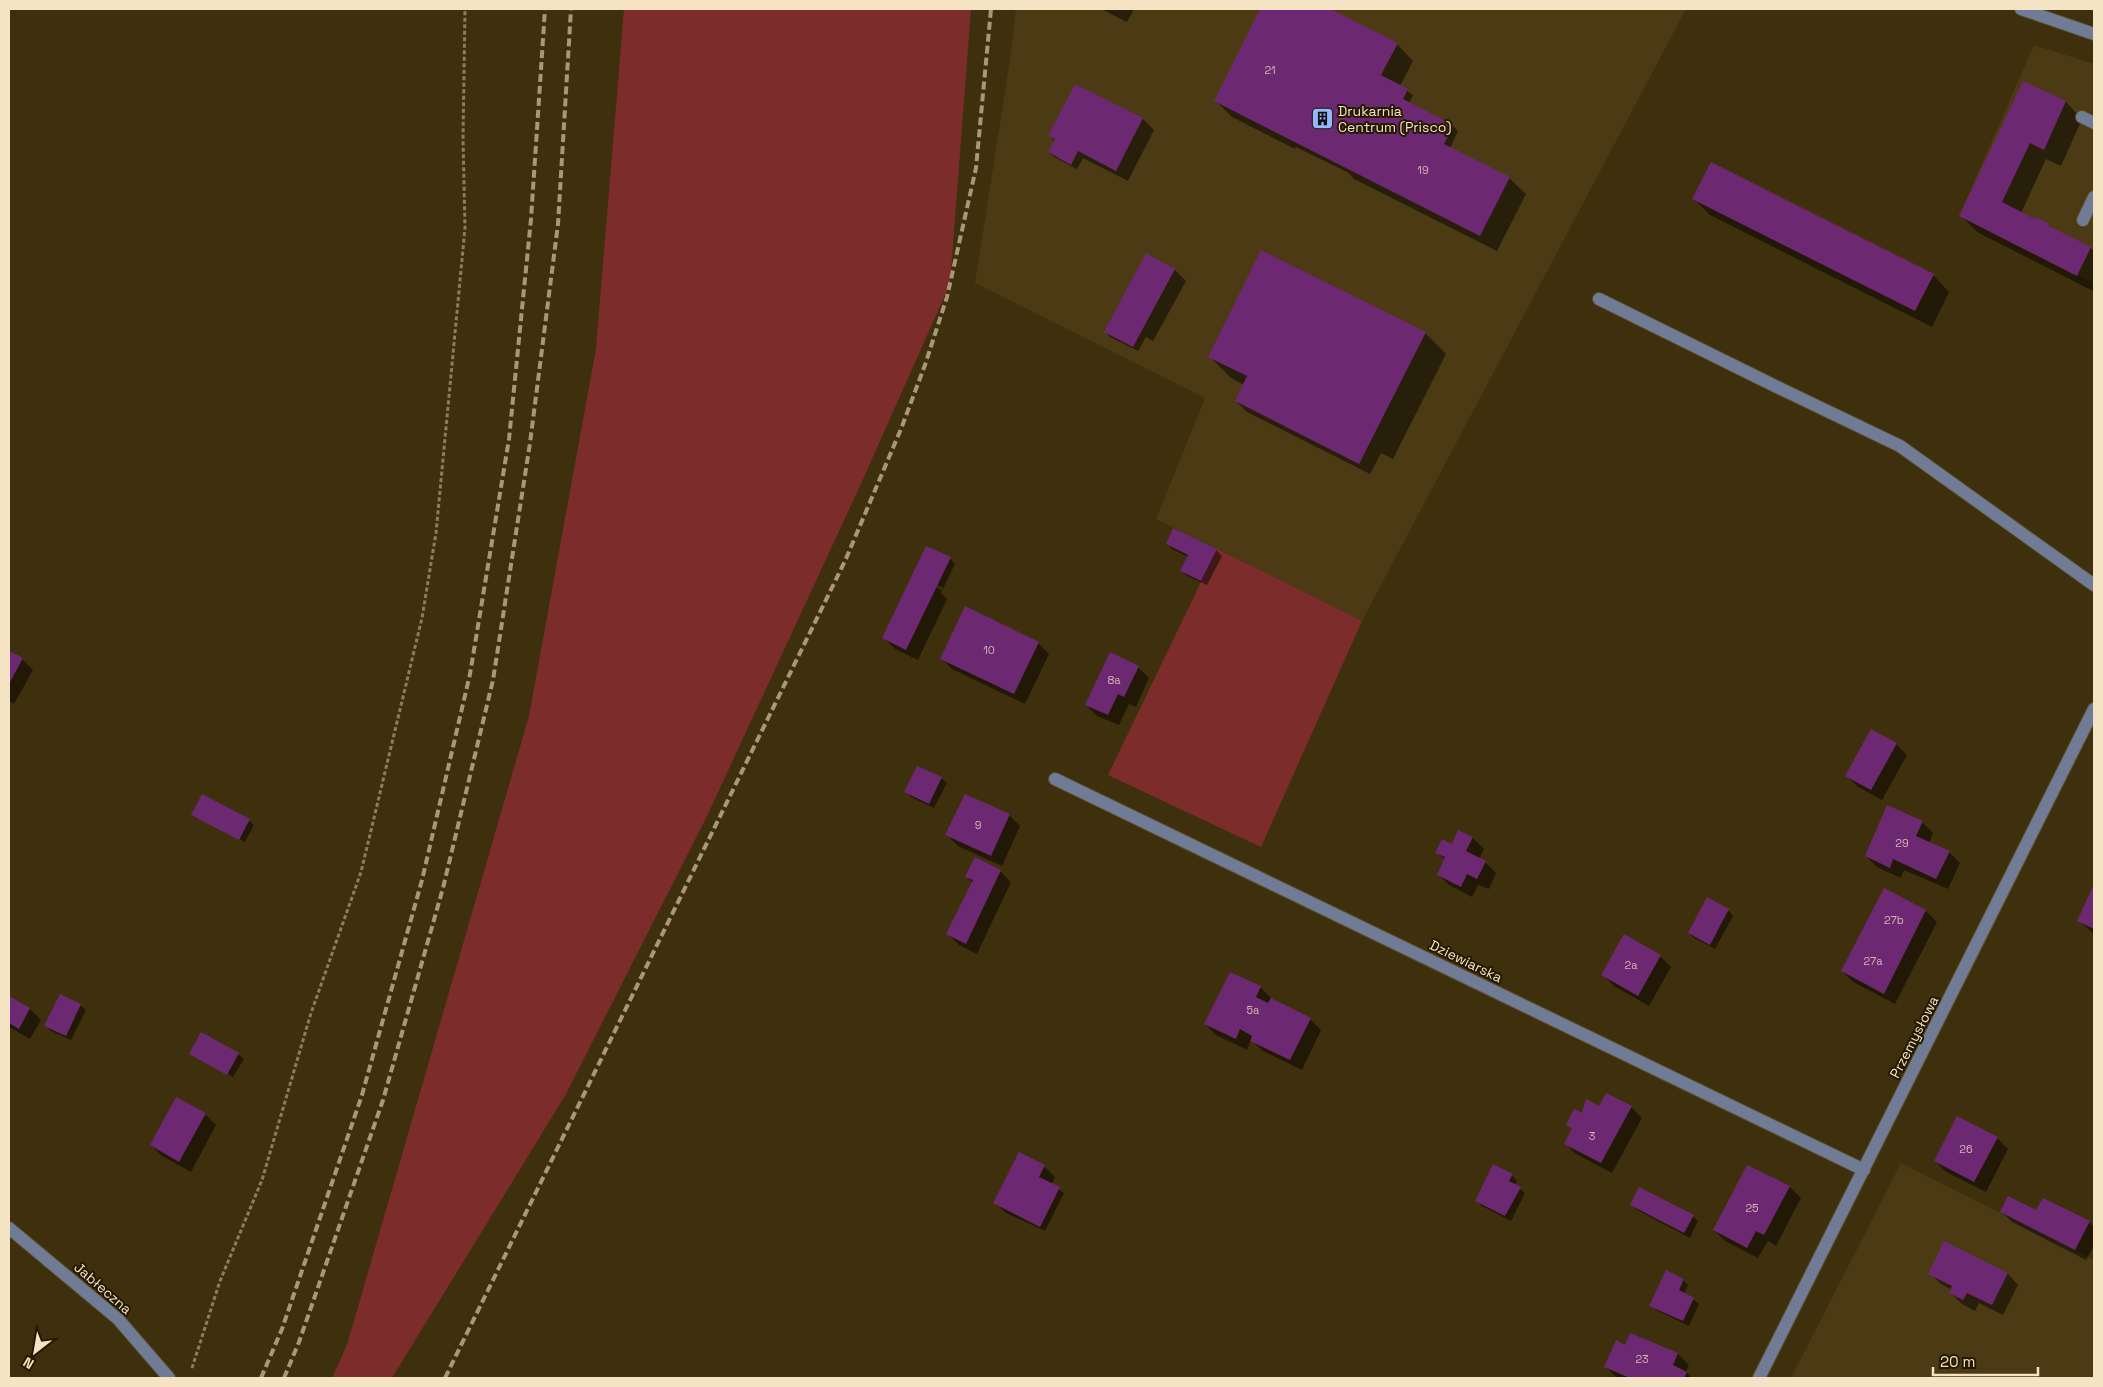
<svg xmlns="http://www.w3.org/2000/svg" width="2103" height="1387" font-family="'Space Grotesk',sans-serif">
<rect width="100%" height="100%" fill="#3f300d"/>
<g fill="#4b3a13">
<path d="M1016,9H1686L1362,621L1156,519L1205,398L975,283L1011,53Z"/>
<path d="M2034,45L2094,64V283L1959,216Z"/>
<path d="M1901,1163L2094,1260V1378H1791Z"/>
</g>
<g fill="#7c2d2b">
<path d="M624,9H971L950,284L859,488L707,816L566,1094L392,1378H332L347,1345L529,716L596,349Z"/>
<path d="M1217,549L1362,621L1261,847L1108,775Z"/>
</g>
<g fill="#0007" fill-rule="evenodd">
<path d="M1101,9H1134L1127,22Z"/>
<path d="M1261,9H1327L1397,44L1413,61L1400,86L1413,95L1409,103L1453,126L1458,131L1450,148L1509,178L1526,194L1497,251L1354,179L1349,173L1296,147L1295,149L1232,117L1216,101Z"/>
<path d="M2024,83L2066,102L2082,119L2061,166L2046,159L2021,213L2049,225L2054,230L2091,248L2094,251L2093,291L1977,232L1961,216Z"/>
<path d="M1076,85L1143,119L1154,130L1128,181L1083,158L1077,169L1054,157L1049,152L1055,141L1050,136Z"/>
<path d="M1694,199L1933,275L1949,292L1932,327L1710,215Z"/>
<path d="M1147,255L1175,270L1186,281L1153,341L1146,337L1138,351L1110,337L1105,331Z"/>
<path d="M1425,333L1446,354L1393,459L1381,453L1370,474L1247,412L1236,401L1244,385L1231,378L1210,357Z"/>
<path d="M1167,544L1216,550L1222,556L1207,585L1187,576L1181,571L1188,557L1172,549Z"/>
<path d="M927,548L950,558L955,564L941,593L947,599L918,660L895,649L884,638ZM918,576L943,588L942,590L918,579Z"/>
<path d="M1038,643L1049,654L1025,704L952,669L941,658Z"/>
<path d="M9,652L22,659L33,670L14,704L9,701Z"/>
<path d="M1138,667L1149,678L1136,707L1129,704L1119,725L1097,716L1086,705Z"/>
<path d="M1872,731L1896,744L1907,755L1882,800L1858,787L1847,776Z"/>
<path d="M941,778L947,783L934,808L911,797L906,792Z"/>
<path d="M966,795L1009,815L1020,826L1002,866L958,846L947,835Z"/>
<path d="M193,815L249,820L254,825L244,844L198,820L244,844L245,842L197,817V820Z"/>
<path d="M1922,822L1933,833L1929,843L1949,852L1960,863L1948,889L1904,870L1901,878L1877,867L1866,856Z"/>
<path d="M1459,832L1473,838L1484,849L1479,859L1485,862L1496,873L1489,889L1478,885L1472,897L1449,885L1438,874L1445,860L1437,852L1453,846Z"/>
<path d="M975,859L1000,871L1011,882L977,954L959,945L948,934L973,883L967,877Z"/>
<path d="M2094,887V934L2078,920Z"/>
<path d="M1884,889L1926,911L1937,922L1895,1004L1853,982L1842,971Z"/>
<path d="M1728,910L1733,916L1715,949L1694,938L1689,933Z"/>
<path d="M1660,956L1671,967L1649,1006L1614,986L1603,975Z"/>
<path d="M1230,973L1260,987L1271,998L1310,1019L1321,1030L1302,1070L1263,1051L1251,1040L1247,1050L1216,1035L1205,1024Z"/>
<path d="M9,998L30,1009L41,1020L30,1039L9,1027Z"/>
<path d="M80,1005L86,1010L71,1040L51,1031L46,1026Z"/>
<path d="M191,1054H238L244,1059L232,1079L233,1077L195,1056V1058Z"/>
<path d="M177,1099L205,1114L216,1125L191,1172L162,1156L151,1145Z"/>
<path d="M1631,1107L1642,1118L1612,1173L1576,1154L1565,1143L1573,1129L1568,1124L1583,1115L1600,1108Z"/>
<path d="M1997,1138L2008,1149L1986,1192L1946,1172L1935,1161Z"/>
<path d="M1019,1154L1044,1166L1055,1177L1052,1184L1064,1193L1045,1231L1006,1213L995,1202Z"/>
<path d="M1747,1166L1790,1187L1801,1198L1776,1246L1768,1241L1758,1258L1725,1241L1714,1230Z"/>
<path d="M1512,1175L1517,1181L1515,1185L1525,1193L1511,1221L1482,1206L1477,1201Z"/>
<path d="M2043,1200L2089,1222L2094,1227V1245L2086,1260L2012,1222L2001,1211L2037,1212Z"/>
<path d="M1632,1205L1693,1216L1698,1221L1690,1238L1637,1210Z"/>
<path d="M1930,1273L2008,1274L2018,1285L2003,1315L1979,1303L1975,1311L1962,1304L1951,1293L1952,1290L1941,1284Z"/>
<path d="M1683,1280L1688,1285L1684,1294L1693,1299L1699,1304L1689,1326L1656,1310L1651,1305Z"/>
<path d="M1631,1334L1678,1354L1689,1365L1686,1372L1692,1378L1616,1377L1605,1366L1626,1346Z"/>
</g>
<g fill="#6d2872">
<path d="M1260,9H1330L1398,43L1381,75L1408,89L1403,99L1454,125L1444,144L1510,177L1480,236L1214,101Z"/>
<path d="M2023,81L2066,101L2044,150L2030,143L2002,202L2035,219V217L2050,224L2049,226L2091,247L2077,276L1959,216Z"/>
<path d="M1075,84L1143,118L1116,171L1078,151L1071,165L1048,152L1055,139L1048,136Z"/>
<path d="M1711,162L1934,274L1915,311L1692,199Z"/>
<path d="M1261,250L1426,332L1359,464L1235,401L1247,376L1208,357Z"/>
<path d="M1146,253L1175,269L1133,347L1104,332Z"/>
<path d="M1173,528L1217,549L1201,581L1180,571L1188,555L1166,544Z"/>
<path d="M926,546L951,557L906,650L882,638Z"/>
<path d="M965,606L1039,642L1014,694L940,659Z"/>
<path d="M9,651L23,658L9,684Z"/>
<path d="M1110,652L1139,666L1124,697L1118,694L1108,715L1085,705Z"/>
<path d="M1871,729L1897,743L1871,790L1845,776Z"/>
<path d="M917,766L942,777L929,804L904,792Z"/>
<path d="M202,794L250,819L239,840L191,815Z"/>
<path d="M965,794L1010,814L991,856L945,835Z"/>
<path d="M1887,805L1923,821L1916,836L1950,851L1936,879L1893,859L1890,868L1865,856Z"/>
<path d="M1458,830L1473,837L1466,851L1486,861L1477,879L1467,874L1461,887L1437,875L1445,857L1435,853L1442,839L1452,844Z"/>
<path d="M975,857L1001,870L966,944L946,934L973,880L965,877Z"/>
<path d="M2094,884V929L2077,921Z"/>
<path d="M1884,888L1926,910L1884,994L1841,971Z"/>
<path d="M1707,897L1729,909L1710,945L1688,933Z"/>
<path d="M1624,934L1661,955L1638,996L1601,975Z"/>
<path d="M1230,972L1261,986L1256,997L1268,1003L1271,998L1311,1018L1290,1060L1250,1041L1252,1036L1240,1029L1236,1039L1204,1024Z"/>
<path d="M60,994L81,1004L66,1036L44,1026Z"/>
<path d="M9,996L30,1008L19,1029L9,1023Z"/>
<path d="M201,1032L239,1053L227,1075L189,1054Z"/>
<path d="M1606,1093L1632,1106L1601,1163L1564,1144L1572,1128L1566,1125L1574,1109L1582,1113L1586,1099L1599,1106Z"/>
<path d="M176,1097L206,1113L179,1162L150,1145Z"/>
<path d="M1957,1116L1998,1137L1974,1182L1934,1161Z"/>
<path d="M1019,1152L1045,1165L1039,1177L1060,1187L1040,1227L993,1203Z"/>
<path d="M1493,1164L1513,1174L1509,1181L1521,1187L1505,1216L1475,1201Z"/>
<path d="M1747,1165L1790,1186L1764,1235L1756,1231L1747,1248L1713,1230Z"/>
<path d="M1639,1187L1694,1215L1684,1233L1630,1205Z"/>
<path d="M2008,1196L2036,1210L2043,1198L2090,1221L2075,1250L2000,1212Z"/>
<path d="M1944,1241L2008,1273L1992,1305L1967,1293L1963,1300L1949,1293L1952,1286L1928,1274Z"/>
<path d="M1666,1270L1684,1279L1679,1290L1694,1298L1683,1321L1649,1306Z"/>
<path d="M1630,1333L1678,1353L1673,1365L1687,1372L1684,1378H1630L1604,1367L1616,1340L1625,1345Z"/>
</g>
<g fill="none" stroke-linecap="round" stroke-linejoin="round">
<defs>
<g id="minor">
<path d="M2021,9L2094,34"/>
<path d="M2082,117L2094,123"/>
<path d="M2083,220L2094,197"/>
<path d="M1599,299L1775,386L1900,446L2094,585"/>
<path d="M1055,779L1864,1170"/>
<path d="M9,1228L118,1319L169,1378"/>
<path d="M1759,1378L2094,709"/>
</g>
</defs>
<use href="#minor" stroke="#5c4d2a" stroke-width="14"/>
<path stroke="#8c7d5b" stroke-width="3" stroke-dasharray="4 2.5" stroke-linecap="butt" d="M192,1368L220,1281L262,1180L311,1013L361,872L422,618L436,533L465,228L463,138L465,9"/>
<use href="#minor" stroke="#707c95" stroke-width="12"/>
<g stroke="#a89877" stroke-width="4" stroke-dasharray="8 4" stroke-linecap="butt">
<path d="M261,1378L282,1329L362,1095L422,880L470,674L509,439L531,219L545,9"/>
<path d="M284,1378L299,1342L383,1100L443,888L493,680L530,443L558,224L571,9"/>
<path d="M445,1378L845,561L901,429L925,365L947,297L976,168L991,9"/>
</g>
</g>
<defs>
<symbol id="building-square" viewBox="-11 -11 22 22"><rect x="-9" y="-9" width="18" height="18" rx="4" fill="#96b6fd" stroke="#241800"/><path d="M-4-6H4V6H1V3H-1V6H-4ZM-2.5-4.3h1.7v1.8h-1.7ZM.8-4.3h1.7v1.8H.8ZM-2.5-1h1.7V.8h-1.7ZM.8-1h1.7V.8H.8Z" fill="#111"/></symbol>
</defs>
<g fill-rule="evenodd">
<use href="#building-square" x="1310" y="106" width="25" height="25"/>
</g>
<g text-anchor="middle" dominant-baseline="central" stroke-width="4" stroke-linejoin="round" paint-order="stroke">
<g font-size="11" fill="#d2b5b0">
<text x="1270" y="70">21</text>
<text x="1423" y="170">19</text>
<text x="989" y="650">10</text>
<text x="1114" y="680">8a</text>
<text x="978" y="825">9</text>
<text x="1902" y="843">29</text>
<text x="1894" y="920">27b</text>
<text x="1873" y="961">27a</text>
<text x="1631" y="965">2a</text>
<text x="1253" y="1010">5a</text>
<text x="1592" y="1136">3</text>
<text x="1966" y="1149">26</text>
<text x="1752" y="1208">25</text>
<text x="1642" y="1359">23</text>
</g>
<g font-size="14" fill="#f4e4c4" stroke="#241800" text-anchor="start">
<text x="1338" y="111">Drukarnia<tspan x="1338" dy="16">Centrum (Prisco)</tspan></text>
</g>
<g font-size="14" fill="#f4e4c4" stroke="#241800">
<text transform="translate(1466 961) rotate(26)">Dziewiarska</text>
<text transform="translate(1914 1037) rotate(-63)">Przemysłowa</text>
<text transform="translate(103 1288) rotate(41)">Jabłeczna</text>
</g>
</g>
<rect width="2103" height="1387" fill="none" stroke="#f4e4c4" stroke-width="20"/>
<g transform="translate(35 1352) rotate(211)" stroke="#241800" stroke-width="4" paint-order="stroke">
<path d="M0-4L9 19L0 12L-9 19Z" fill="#f4e4c4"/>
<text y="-8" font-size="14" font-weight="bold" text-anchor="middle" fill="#f4e4c4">N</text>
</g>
<path d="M1933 1367v8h105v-8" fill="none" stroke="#f4e4c4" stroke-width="2.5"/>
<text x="1940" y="1367" font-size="15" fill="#f4e4c4" stroke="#241800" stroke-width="4" paint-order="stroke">20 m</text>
</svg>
